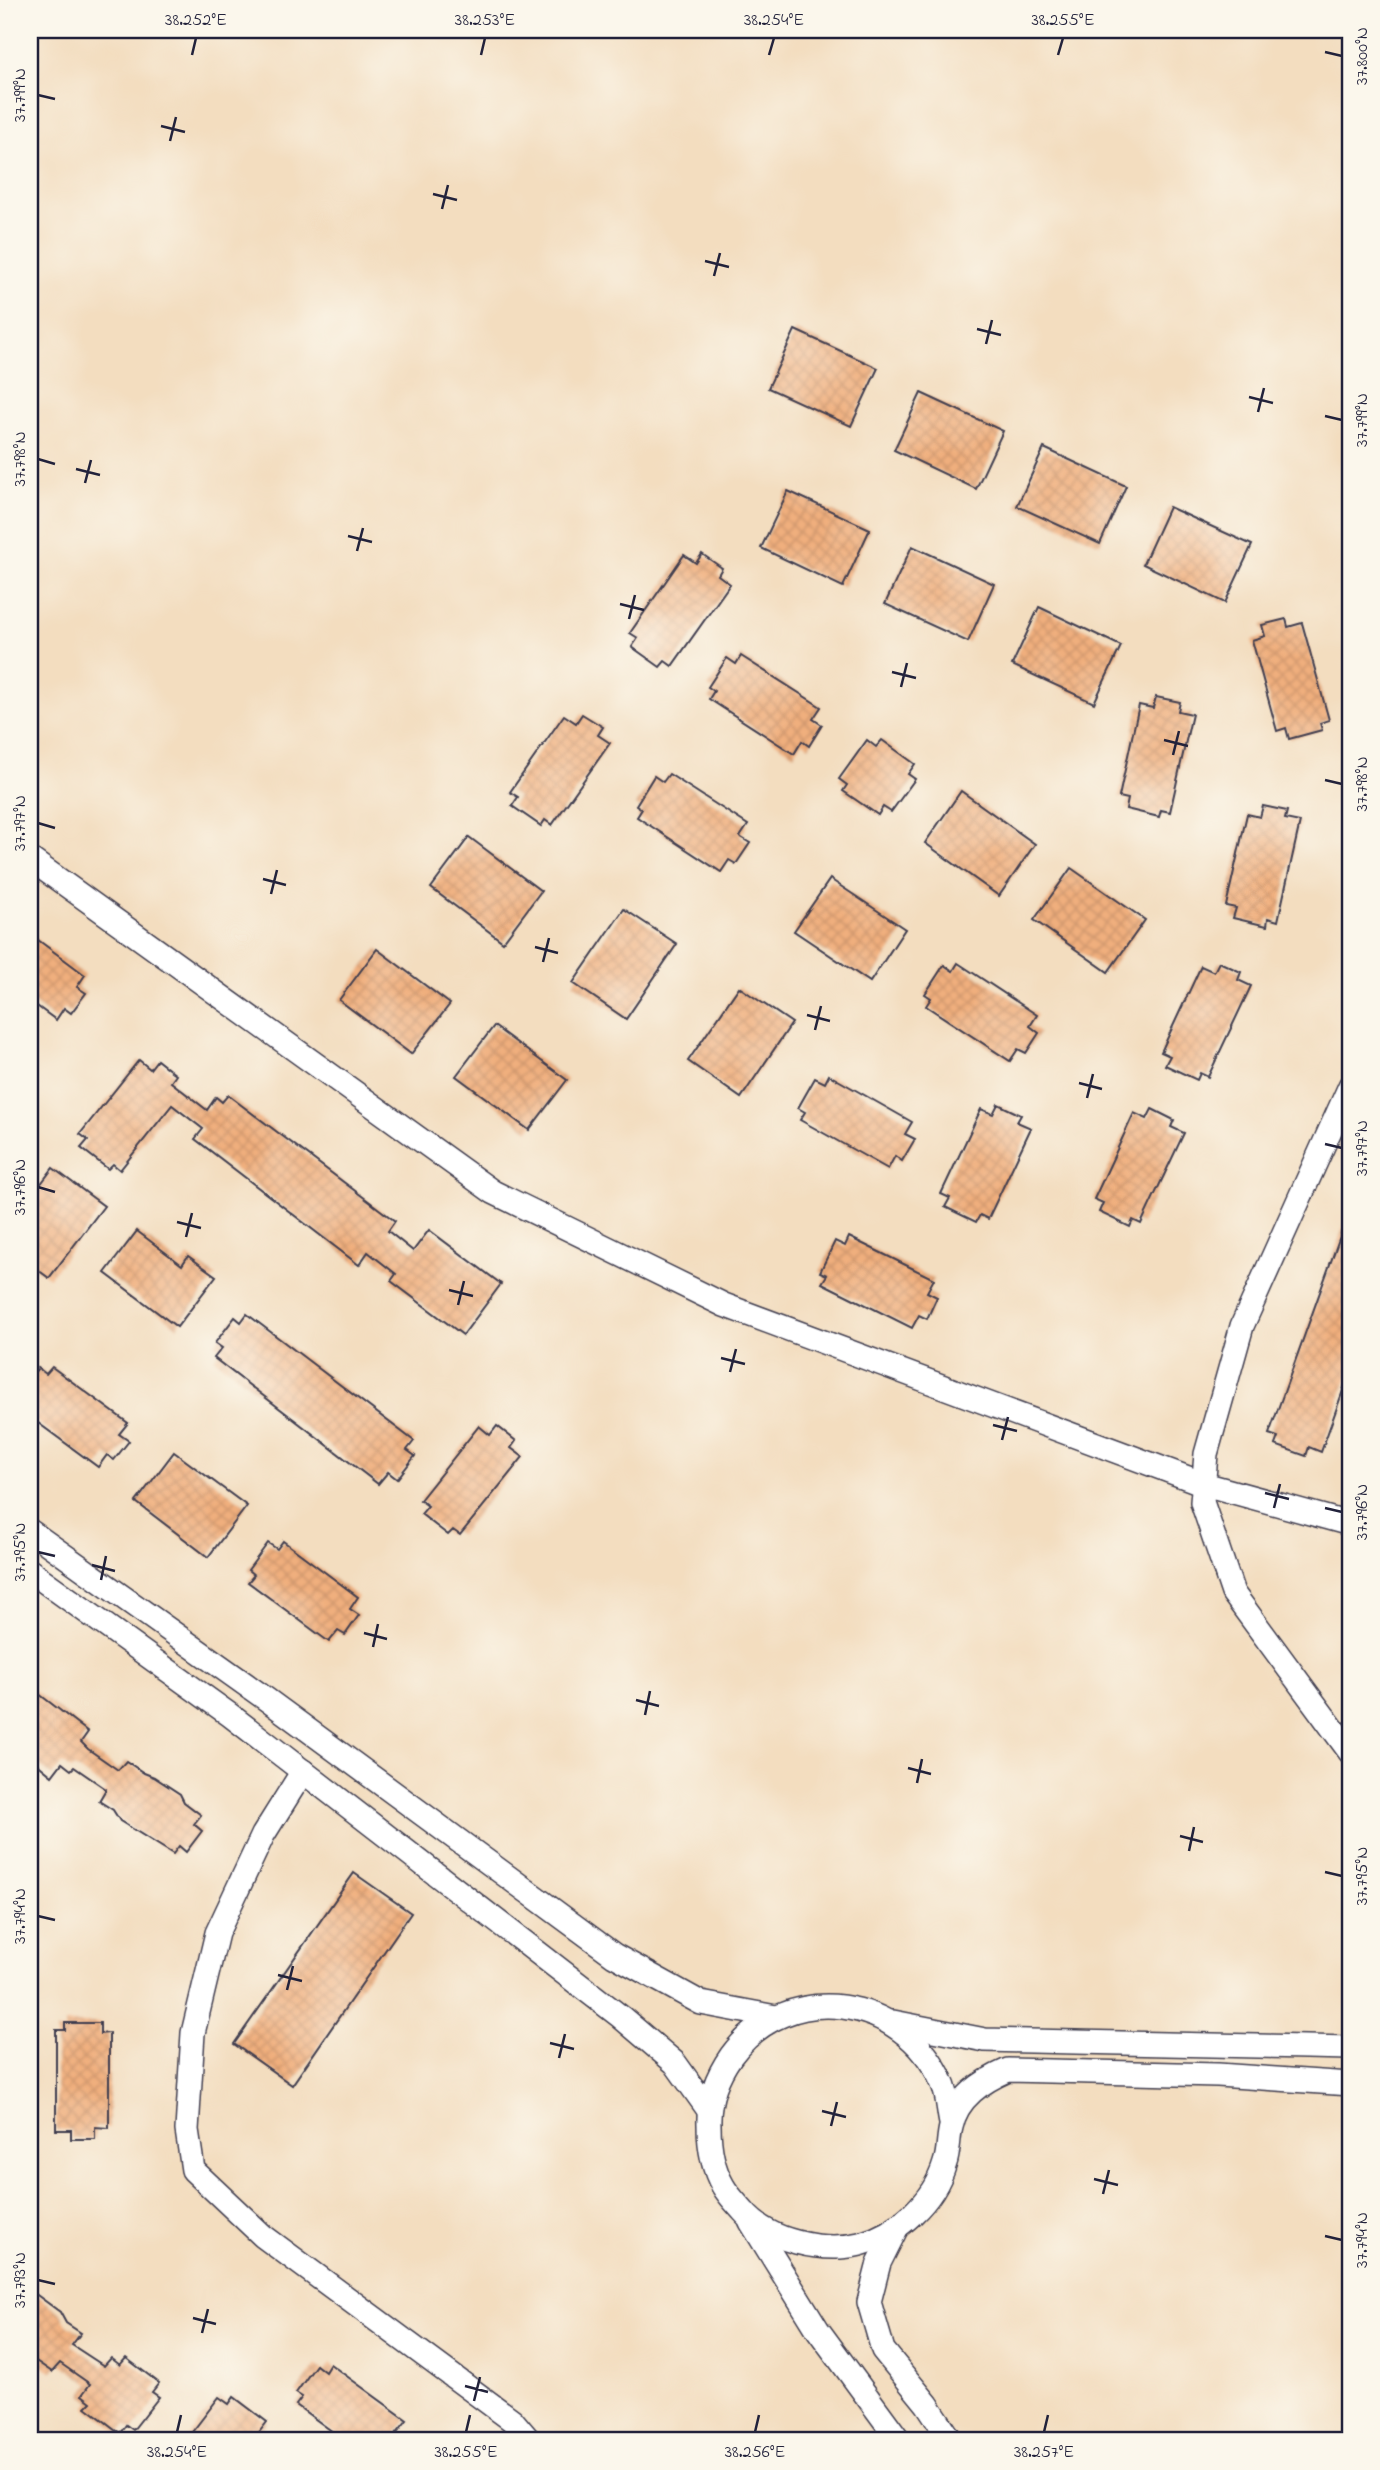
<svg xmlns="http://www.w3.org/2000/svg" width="1380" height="2470" font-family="'Indie Flower',sans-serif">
<defs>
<pattern id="building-cross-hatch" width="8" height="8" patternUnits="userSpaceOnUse" patternTransform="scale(1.75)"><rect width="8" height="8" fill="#f0af7d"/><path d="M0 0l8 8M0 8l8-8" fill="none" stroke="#ce966d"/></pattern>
</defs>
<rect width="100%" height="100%" fill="#fbf7ec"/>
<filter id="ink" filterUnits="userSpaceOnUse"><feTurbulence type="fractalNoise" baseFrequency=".0143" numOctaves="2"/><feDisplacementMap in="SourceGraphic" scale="14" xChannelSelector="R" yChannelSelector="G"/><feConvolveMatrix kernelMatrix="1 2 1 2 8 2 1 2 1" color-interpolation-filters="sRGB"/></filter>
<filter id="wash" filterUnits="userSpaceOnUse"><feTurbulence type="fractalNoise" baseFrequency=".00686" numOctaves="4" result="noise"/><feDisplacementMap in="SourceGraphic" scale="28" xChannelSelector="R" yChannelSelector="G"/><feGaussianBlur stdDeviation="1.57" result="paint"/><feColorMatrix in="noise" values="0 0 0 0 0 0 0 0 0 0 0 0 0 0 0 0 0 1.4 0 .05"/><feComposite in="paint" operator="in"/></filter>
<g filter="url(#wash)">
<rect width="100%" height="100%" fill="#f3ddbf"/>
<g id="blocks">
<g fill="url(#building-cross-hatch)">
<path d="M795,330L878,368L851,426L768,388Z"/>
<path d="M921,393L1003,431L976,489L894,450Z"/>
<path d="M1044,448L1126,486L1100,544L1017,506Z"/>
<path d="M788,491L870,529L843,587L761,548Z"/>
<path d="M1169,507L1252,545L1225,603L1143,564Z"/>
<path d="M912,546L994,584L968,642L885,604Z"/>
<path d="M702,554L722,568L718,575L730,584L672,666L665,661L660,667L632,647L638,638L630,633L684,555L696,563Z"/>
<path d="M1039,607L1121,646L1094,703L1012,665Z"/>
<path d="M1286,619L1288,627L1302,623L1329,720L1320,723L1322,730L1289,739L1286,728L1277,731L1252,640L1265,636L1262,625Z"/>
<path d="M741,656L821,707L813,719L822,725L809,746L802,741L794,754L709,699L714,691L708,687L727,658L736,664Z"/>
<path d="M1156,697L1180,702L1178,711L1192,714L1170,812L1161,810L1159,817L1126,809L1128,799L1119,797L1139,705L1153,708Z"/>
<path d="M582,714L603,727L598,735L610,743L552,825L545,820L541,826L512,806L518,797L510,792L564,715L576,723Z"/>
<path d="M867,740L876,747L882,740L915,764L908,774L915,779L891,812L883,807L878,815L843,791L847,785L839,779Z"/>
<path d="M669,774L748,825L740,837L750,843L736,864L729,860L721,872L637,817L642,809L636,805L654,776L663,782Z"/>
<path d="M961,791L1035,844L999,896L925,843Z"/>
<path d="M1263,806L1287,811L1285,819L1300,822L1278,921L1268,918L1267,926L1233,918L1236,908L1226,906L1247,814L1260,817Z"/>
<path d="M469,837L541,891L503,942L431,888Z"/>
<path d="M1071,868L1145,920L1108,972L1034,920Z"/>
<path d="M830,879L905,929L870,982L794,931Z"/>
<path d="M624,909L677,944L626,1019L573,983Z"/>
<path d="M30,934L85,975L77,987L86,993L71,1013L64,1008L56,1020L30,1001Z"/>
<path d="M377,949L450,1004L411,1054L339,1000Z"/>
<path d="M1219,962L1241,972L1238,980L1251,986L1208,1077L1200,1073L1197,1080L1165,1065L1170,1056L1161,1052L1201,966L1214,972Z"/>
<path d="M958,963L1037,1015L1030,1026L1039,1033L1026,1053L1018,1049L1010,1061L926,1006L931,998L925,994L944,965L953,971Z"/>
<path d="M739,987L792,1023L741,1098L688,1061Z"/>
<path d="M494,1026L567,1080L529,1130L456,1076Z"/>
<path d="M139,1060L150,1069L157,1060L176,1075L171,1082L207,1110L216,1097L222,1102L228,1095L395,1221L388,1231L413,1251L429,1230L501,1284L463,1335L391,1281L396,1274L368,1252L359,1265L195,1139L203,1129L172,1105L120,1170L113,1164L108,1169L81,1148L88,1140L80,1134Z"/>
<path d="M829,1075L912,1122L905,1134L915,1139L902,1161L895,1156L888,1169L800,1120L805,1112L798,1108L815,1078L825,1083Z"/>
<path d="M998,1104L1021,1115L1017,1122L1031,1128L988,1219L980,1215L976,1222L945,1207L950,1198L941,1194L981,1109L993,1114Z"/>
<path d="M1152,1109L1174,1120L1171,1127L1184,1133L1141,1224L1133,1220L1130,1227L1099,1212L1103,1203L1094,1199L1134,1113L1147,1119Z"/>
<path d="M53,1168L104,1206L49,1278L30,1264V1198Z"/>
<path d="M1348,1214H1350V1371L1321,1452L1309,1447L1306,1456L1275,1445L1278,1437L1269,1434Z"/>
<path d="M137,1231L182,1265L188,1256L216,1276L177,1327L105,1273Z"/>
<path d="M849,1237L934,1279L927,1292L937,1297L927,1319L919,1315L912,1328L822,1283L827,1275L820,1272L835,1241L845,1246Z"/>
<path d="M247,1314L414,1441L407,1450L415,1456L397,1479L388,1472L378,1484L214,1358L222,1348L215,1343L235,1317L241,1322Z"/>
<path d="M52,1367L128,1423L119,1434L129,1441L114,1460L107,1455L98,1467L30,1417V1378L38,1368L46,1374Z"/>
<path d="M479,1426L490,1435L497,1426L516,1441L511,1448L523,1457L460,1535L453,1530L448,1535L421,1514L428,1506L420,1500Z"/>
<path d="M174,1452L247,1506L208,1557L136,1502Z"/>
<path d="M283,1541L358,1597L350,1609L359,1615L345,1635L338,1631L329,1642L248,1582L254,1575L248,1570L268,1543L277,1549Z"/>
<path d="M30,1687L88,1732L81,1742L88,1749L118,1770L126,1761L144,1773L154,1777L180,1794L184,1802L201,1815L194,1824L202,1831L186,1852L179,1846L173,1854L120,1821L113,1810L99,1801L106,1789L74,1767L71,1770L62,1763L52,1776L30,1758Z"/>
<path d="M354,1873L411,1913L292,2085L234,2044Z"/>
<path d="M65,2023H100V2034L109,2033V2128L95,2127V2139H71V2130H56V2030H65Z"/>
<path d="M30,2290L60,2312L66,2323L81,2333L72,2345L104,2366L111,2358L120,2365L126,2358L159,2383L152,2392L159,2397L133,2430L126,2425L120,2433L86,2407L91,2402L82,2395L90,2384L60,2363L52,2372L30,2357Z"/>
<path d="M330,2364L407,2420L391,2440H344L296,2405L302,2397L296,2393L316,2365L325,2372Z"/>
<path d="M219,2397L229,2404L234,2397L267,2422L253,2440H186Z"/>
</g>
</g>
</g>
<g filter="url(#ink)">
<use href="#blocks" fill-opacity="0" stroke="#413e4f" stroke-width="2"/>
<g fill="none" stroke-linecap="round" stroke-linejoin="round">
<defs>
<g id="minor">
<path d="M30,859L493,1192L724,1305L1204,1484L1350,1524"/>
<path d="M1350,1086L1242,1326L1206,1454L1202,1502L1233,1593L1350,1752"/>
<path d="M30,1531L266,1699L614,1955L701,2003L776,2017"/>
<path d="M30,1571L230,1715L621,2017L675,2063L708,2109"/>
<path d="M303,1771L263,1835L217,1933L193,2033L187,2130L193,2170L263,2236L512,2420L529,2440"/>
<path d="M893,2022L985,2040L1350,2048"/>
<path d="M951,2123C948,2110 948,2094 942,2082C903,1995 788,1978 731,2056C717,2076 708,2100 709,2125C709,2145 712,2167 723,2186C728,2195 736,2203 743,2211C767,2241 823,2253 860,2244C898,2234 934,2201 945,2163C949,2152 948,2138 951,2127C957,2097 983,2081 1008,2070L1218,2075L1350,2084"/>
<path d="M751,2222L818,2330L899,2440"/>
<path d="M897,2227L879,2263L869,2302L883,2350L927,2404L951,2440"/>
</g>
</defs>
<use href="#minor" stroke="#413e4f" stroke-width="26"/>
<use href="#minor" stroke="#fff" stroke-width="23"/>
</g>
</g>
<path fill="none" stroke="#22223b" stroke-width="2.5" d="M1325,52L1342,56M192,55L196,38M481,55L485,38M769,55L774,38M1058,55L1063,38M38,95L55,99M161,126L185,132M170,141L176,117M433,194L457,200M442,209L448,185M705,261L729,267M714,276L720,253M977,329L1001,335M986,344L992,320M1249,397L1273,403M1258,412L1264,388M1325,416L1342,420M38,459L55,464M76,469L100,475M85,483L91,460M348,536L372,542M357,551L363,528M620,604L644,610M629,619L635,595M892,672L916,678M901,687L907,663M1164,740L1188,746M1173,755L1179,731M1325,780L1342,784M38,823L55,828M263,879L286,885M271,894L277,870M535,947L558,953M543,962L549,938M807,1015L830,1021M815,1030L821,1006M1079,1083L1102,1089M1087,1098L1093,1074M1325,1144L1342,1148M38,1187L55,1192M177,1222L201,1228M186,1237L192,1213M449,1290L473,1296M458,1305L464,1281M721,1358L745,1364M730,1372L736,1349M993,1425L1017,1431M1002,1440L1008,1417M1265,1493L1289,1499M1274,1508L1280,1484M1325,1508L1342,1512M38,1552L55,1556M92,1565L115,1571M101,1580L106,1556M364,1633L387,1639M373,1647L378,1624M636,1700L659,1706M645,1715L650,1691M908,1768L931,1774M917,1783L922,1759M1180,1836L1203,1842M1189,1851L1194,1827M1325,1872L1342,1876M38,1916L55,1920M278,1975L302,1981M287,1990L293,1966M550,2043L574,2049M559,2058L565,2034M822,2111L846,2117M831,2126L837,2102M1094,2179L1118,2185M1103,2194L1109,2170M1325,2236L1342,2240M38,2280L55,2284M193,2318L216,2324M202,2333L208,2309M465,2386L488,2392M474,2401L480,2377M177,2432L181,2415M466,2432L470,2415M755,2432L759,2415M1044,2432L1048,2415"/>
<rect width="1380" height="2470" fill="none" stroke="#fbf7ec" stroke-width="77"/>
<rect x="38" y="38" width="1304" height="2394" fill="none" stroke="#22223b" stroke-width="2.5"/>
<g font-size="18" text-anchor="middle" fill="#22223b">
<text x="196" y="25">38.252°E</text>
<text x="485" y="25">38.253°E</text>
<text x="774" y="25">38.254°E</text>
<text x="1063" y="25">38.255°E</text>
<text transform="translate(1361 56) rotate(-90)" y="6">37.800°N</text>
<text transform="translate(19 95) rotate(-90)" y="6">37.799°N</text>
<text transform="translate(1361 420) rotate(-90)" y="6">37.799°N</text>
<text transform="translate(19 459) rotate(-90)" y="6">37.798°N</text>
<text transform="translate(1361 784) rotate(-90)" y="6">37.798°N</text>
<text transform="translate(19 823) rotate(-90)" y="6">37.797°N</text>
<text transform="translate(1361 1148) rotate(-90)" y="6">37.797°N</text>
<text transform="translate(19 1187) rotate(-90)" y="6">37.796°N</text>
<text transform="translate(1361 1512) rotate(-90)" y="6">37.796°N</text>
<text transform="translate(19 1552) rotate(-90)" y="6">37.795°N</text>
<text transform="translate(1361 1876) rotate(-90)" y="6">37.795°N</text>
<text transform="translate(19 1916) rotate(-90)" y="6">37.794°N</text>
<text transform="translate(1361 2240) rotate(-90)" y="6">37.794°N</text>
<text transform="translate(19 2280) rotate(-90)" y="6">37.793°N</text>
<text x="177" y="2457">38.254°E</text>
<text x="466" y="2457">38.255°E</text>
<text x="755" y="2457">38.256°E</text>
<text x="1044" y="2457">38.257°E</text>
</g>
</svg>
